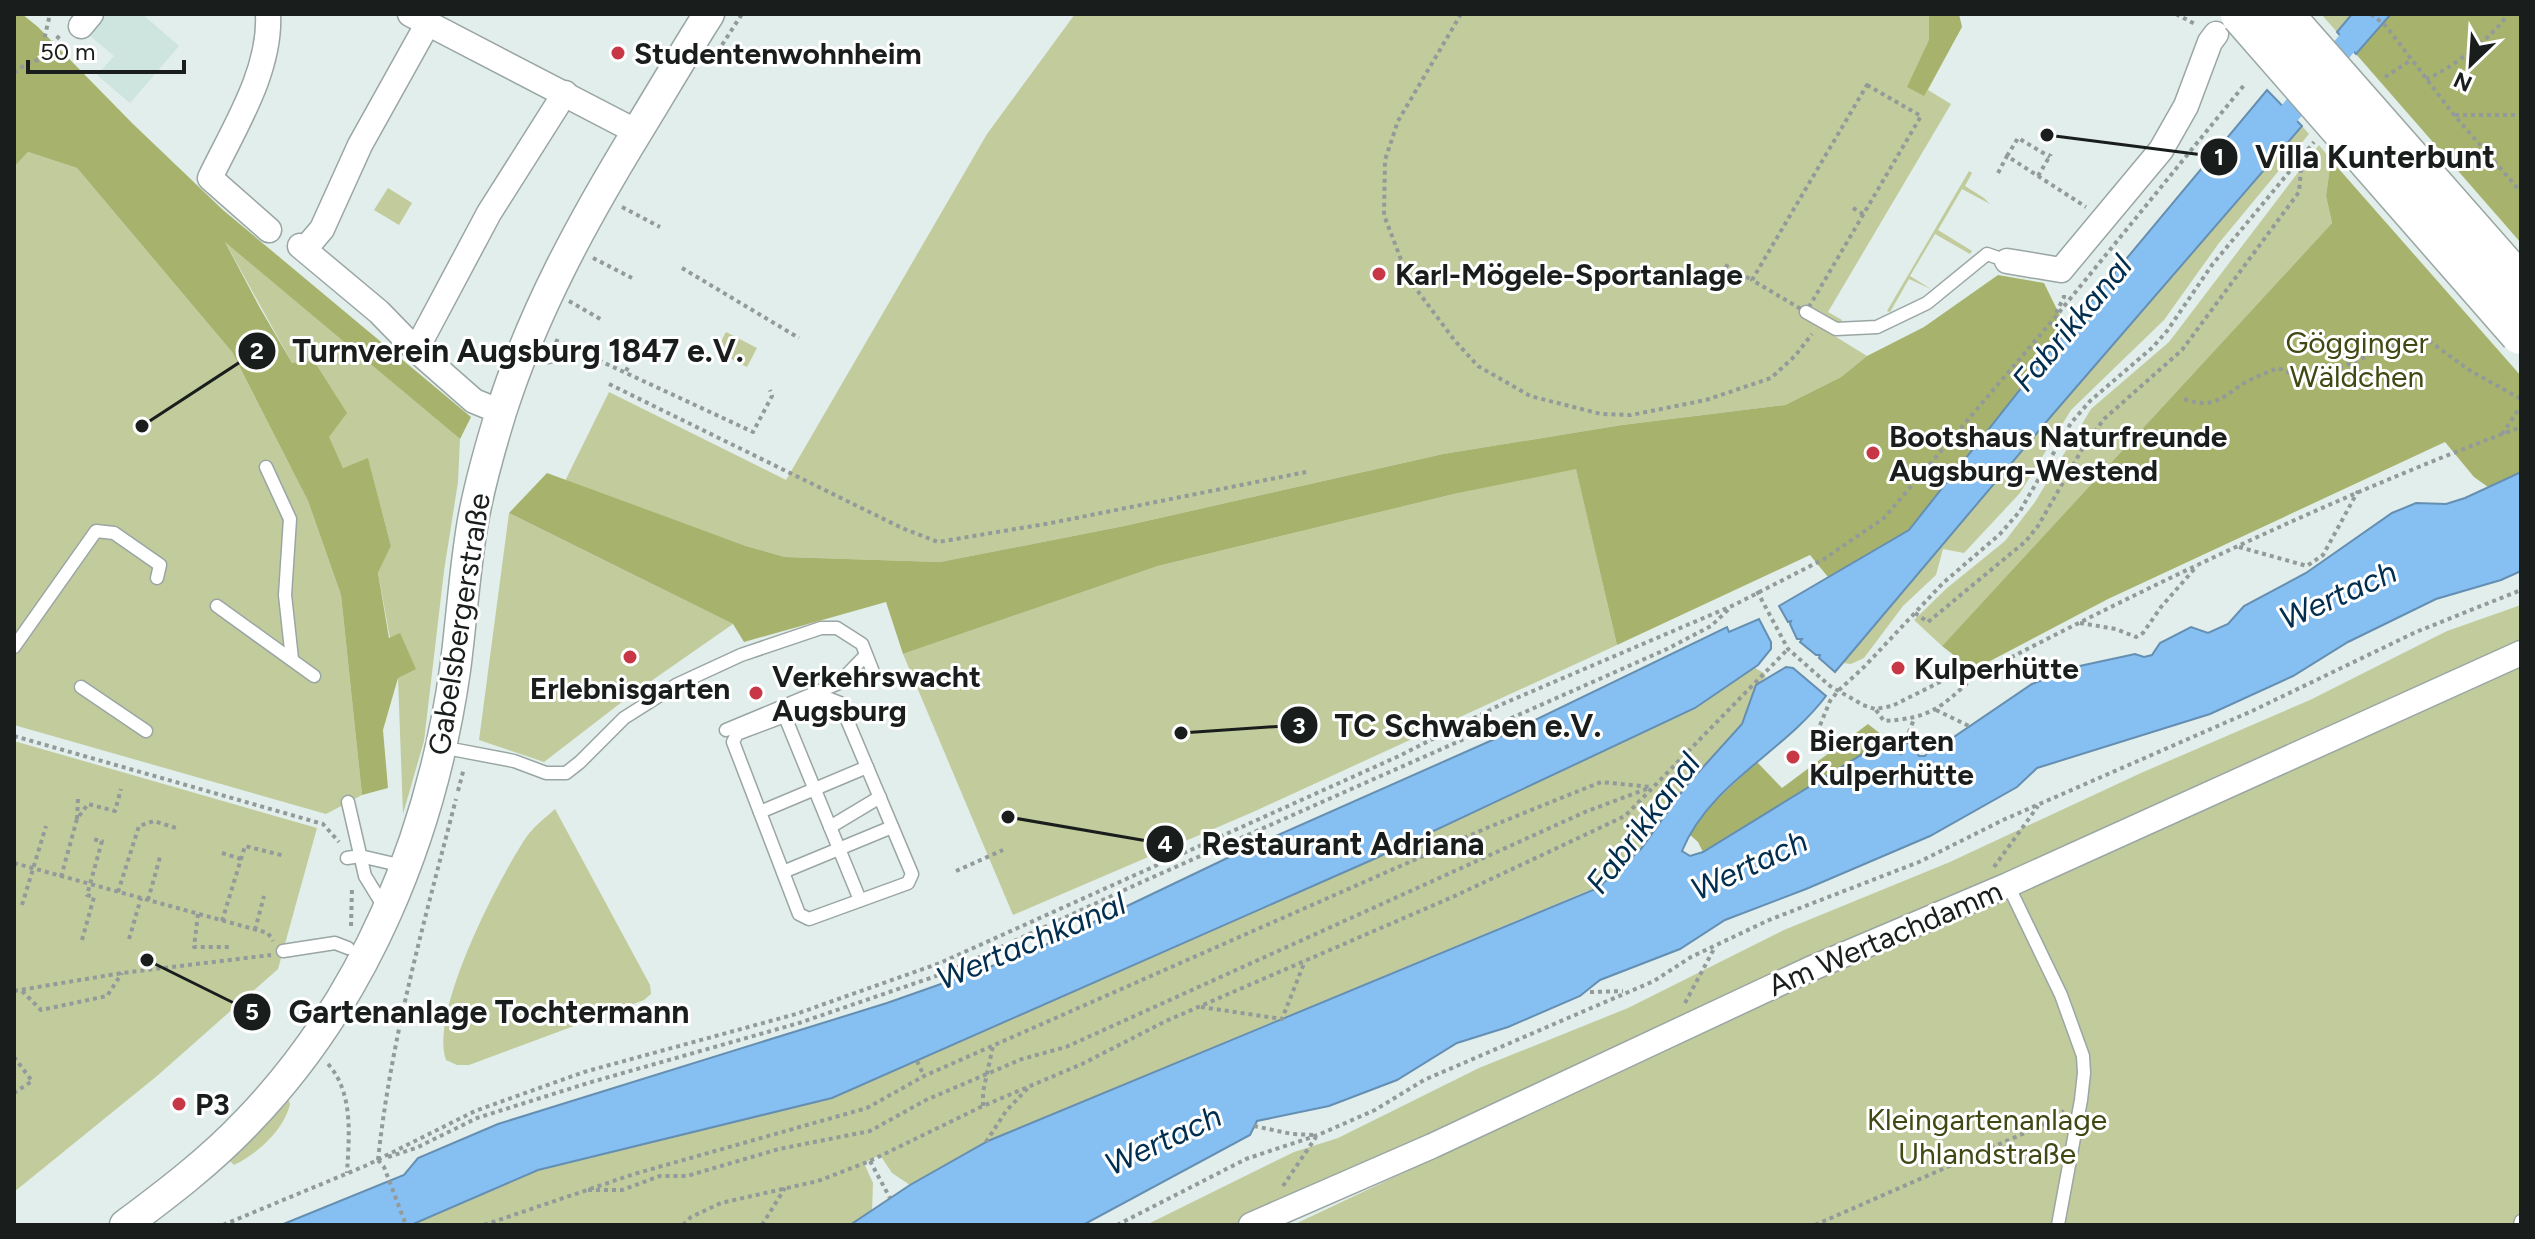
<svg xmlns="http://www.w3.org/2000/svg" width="2535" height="1239" font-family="Figtree,sans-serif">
<rect width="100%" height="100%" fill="#e1eeeb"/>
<path fill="#cee4df" d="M106,14H142L179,46L130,103L97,75L114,56L88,34Z"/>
<g fill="#c2cb9c">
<path d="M1075,14H1953L1960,30L1928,90L1951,104L1828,312L1842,320L1833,335L1867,356L1841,377L1785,405L1622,425L1443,454L1124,526L940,562L785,557L746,546L565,481L609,392L786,480L987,134Z"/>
<path d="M2321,14H2352L2337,32Z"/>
<path d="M2302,126L2309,134L2219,243L2164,320L2071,410L2020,493L1964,553L1943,549L1936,575L1903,606L1864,658L1851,664L1843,663L2053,414Z"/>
<path d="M2319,145L2331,160L2326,196L2332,223L1942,646L1914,620L1947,588L2005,541L2035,502L2091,409L2169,342Z"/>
<path d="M28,152L77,168L232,352L308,501L341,595L362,795L326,814L14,725V167Z"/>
<path d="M1969,171L1972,173L1965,186L1984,198L1990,204L1962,189L1938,230L1972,251L1970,254L1935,234L1910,276L1931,289L1909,279L1890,312L1887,311Z"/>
<path d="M388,188L412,203L399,225L374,210Z"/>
<path d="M224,240L460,439L458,482L444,571L424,741L403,814L398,678L400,634L390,638L378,573L391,546L368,459L343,468L292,363Z"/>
<path d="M726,332L757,348L747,367L716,351Z"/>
<path d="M1576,468L1617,645L1253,812L1013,915L903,654L1158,566L1454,494Z"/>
<path d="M509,513L733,624L631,695L544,762L479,740Z"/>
<path d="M2521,605V646L1320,1189L1236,1225H1146L1294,1152L1338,1138L1479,1068L1628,1008L1784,930L1950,862L2141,773L2310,700L2447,631Z"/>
<path d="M2521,665V1225H1293L1805,983Z"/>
<path d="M1753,667L1764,673L1766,677L1756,685L1742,724L1686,786L1641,849L1597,887L988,1141L910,1185L892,1173L880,1155L864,1163L873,1183L872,1211L850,1225H411L538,1170L832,1098L1374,859L1695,708Z"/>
<path d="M14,741L317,828L278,969L157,1076L14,1192Z"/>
<path d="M555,809L650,985L651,994L644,1000L469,1065H457L446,1060C429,1013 497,882 525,839C532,828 545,818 555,809Z"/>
<path d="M288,1099L290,1104C284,1130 257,1154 234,1165L230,1161Z"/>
</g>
<g fill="#a7b36d">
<path d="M14,14H22L38,27L132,123L223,210L471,417L460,439L225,242L260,308L292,363L314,361L347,413L329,437L343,468L368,458L391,546L378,573L389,638L400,633L416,669L398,678L383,730L388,788L362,795L341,595L308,501L232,352L77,168L28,152L14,167Z"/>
<path d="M1929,14H1959L1962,27L1924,96L1907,87L1929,40Z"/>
<path d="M2391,14H2521V243L2356,54Z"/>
<path d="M2331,160L2521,376V472L2488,487L2474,477L2445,442L2108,599L1973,670L1942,646L2332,223L2326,196Z"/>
<path d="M1998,275L2044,283L2067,330L1909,530L1828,577L1810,555L1617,645L1576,469L1454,494L1158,566L903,654L886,602L744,642L733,624L509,513L547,473L746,546L785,557L940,562L1124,526L1443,454L1622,425L1785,405L1841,377L1867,356L1924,327Z"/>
<path d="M1868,724L1887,739L1703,852L1698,842L1689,834L1710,806L1757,762L1782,788Z"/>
</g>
<g fill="#86bff2" stroke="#658fb2" stroke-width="2">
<path d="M2352,14H2391L2356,54L2337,32Z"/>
<path d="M2267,90L2302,126L2053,414L1835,672L1819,658L1820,655H1816L1800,642L1802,639H1797L1790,624L1791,621L1788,622L1779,606L1909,530L2067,330Z"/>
<path d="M2521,472V571L2501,580L2436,599L2348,642L2293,676L2210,714L2037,768L2017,787L1930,836L1806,889L1725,920L1680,949L1600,980L1580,996L1508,1027L1457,1043L1397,1080L1329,1106L1257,1121L1250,1135L1083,1225H850L910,1185L988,1141L1598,888L1641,849L1686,786L1742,724L1756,685L1786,667L1793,668L1826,696C1784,752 1709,784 1682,851L1690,856L1703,852L1887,739L1912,744L1919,756H1925L1932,746L1942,745L2032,684L2075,667L2135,654L2144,657L2152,655L2160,643L2191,627L2208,633L2228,624L2244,606L2306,573L2392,513L2416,503L2446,504L2465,498Z"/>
<path d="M1759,619L1771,642V649L1758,665L1695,708L1374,859L832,1098L538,1170L411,1225H281L404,1175L418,1158L498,1124L887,1003L1029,953L1242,851L1506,734L1727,627L1729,632Z"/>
</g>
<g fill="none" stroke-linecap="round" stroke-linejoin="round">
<path stroke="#86bff2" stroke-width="22" d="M2270,137L2371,14"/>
<defs>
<g id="service">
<path d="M1806,312L1836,329L1877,327L1927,303L1987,254L2007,261"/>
<path d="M527,346L549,357"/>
<path d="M266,467L290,519L285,595L292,659"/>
<path d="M217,606L314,676"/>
<path d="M14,647L96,531L114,533L160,565L157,578"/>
<path d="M81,687L146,731"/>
<path d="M830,699L840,703L912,874L908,883L809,919L799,914L733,742L737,734Z"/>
<path d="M781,707L860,900"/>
<path d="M726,730L839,683L866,655"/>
<path d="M441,747L514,761L546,773H566L580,762L624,718L676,685L741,655L821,628H837L862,644L873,672"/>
<path d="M348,802L365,876L384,907"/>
<path d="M760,812L867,767"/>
<path d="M830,827L880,797"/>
<path d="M347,858L360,856L403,866"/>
<path d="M783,872L892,827"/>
<path d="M2008,885L2061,995L2083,1056L2084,1073L2081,1100L2058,1225"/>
<path d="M283,951L335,943L348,948"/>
<path d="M2520,1225L2521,1221"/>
</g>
<g id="minor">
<path d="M268,14C271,71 234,128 210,178L269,230"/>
<path d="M410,14L637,132"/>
<path d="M81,26L91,14"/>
<path d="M300,246L379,312L416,350L474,401L501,412"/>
<path d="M305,249L322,229L360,145L428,23"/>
<path d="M2007,261L2061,270L2161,150L2186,106L2210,42L2216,34"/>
<path d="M416,350L489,213L565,93"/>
<path d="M1251,1225L1432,1146L1810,969L2008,885L2521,653"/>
</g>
<path id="tertiary" d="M125,1225C168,1193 210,1161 247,1122C365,1000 431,837 455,670C461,625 464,578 471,533C477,492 489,451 501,412C533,312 582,222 637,132C661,93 684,53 709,14"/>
</defs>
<use href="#service" stroke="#9aa6a4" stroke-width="15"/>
<use href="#minor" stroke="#9aa6a4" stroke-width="27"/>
<use href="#tertiary" stroke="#9aa6a4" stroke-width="33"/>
<g stroke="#929b99" stroke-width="4" stroke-dasharray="4 4" stroke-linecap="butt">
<path d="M1461,14L1398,121L1385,160L1384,215L1408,278L1455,341L1478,366L1530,396L1601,414L1631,415L1706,400L1771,378L1795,356L1812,334"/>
<path d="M2176,14L2195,24"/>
<path d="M2371,14L2386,26L2454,115L2521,192"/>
<path d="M41,53L50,14"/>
<path d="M709,65L742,14"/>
<path d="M14,73L27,63L38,60L61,34"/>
<path d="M2385,77L2411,60"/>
<path d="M2426,79C2450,70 2495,35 2508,14"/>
<path d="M1867,85L1921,116L1806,312L1752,280Z"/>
<path d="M2455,115H2521"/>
<path d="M2007,156L2018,138L2050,157"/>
<path d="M1998,173L2007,156L2086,207"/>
<path d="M2038,176L2051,154"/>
<path d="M622,207L660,227"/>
<path d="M1853,208L1863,214"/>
<path d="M593,258L632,278"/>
<path d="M1725,265L1752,280"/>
<path d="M682,268L799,338"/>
<path d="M569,301L602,320"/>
<path d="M2056,313L2064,297V292"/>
<path d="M555,340L753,432L772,396L770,390"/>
<path d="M626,371L640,345"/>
<path d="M609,384L902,528L938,542L1051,523L1306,472"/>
<path d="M2184,399C2216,410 2222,396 2248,381C2258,376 2268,372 2278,368L2299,377H2318L2384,349L2425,338L2469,370L2521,399"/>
<path d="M2502,434L2521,406"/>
<path d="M2239,547L2307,566L2323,555L2358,491"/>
<path d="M1757,591L1788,649L1830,686L1863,705L1875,709L1892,706L1946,679L1973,677C2152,584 2333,497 2521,427"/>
<path d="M1915,613L1928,622L2026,541L2038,526L2084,446L2104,419L2182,350L2299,192L2302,159"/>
<path d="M2080,623L2116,629L2136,637L2143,633L2161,607L2197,566"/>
<path d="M1876,710L1884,721C1930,718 1939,709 1972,679"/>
<path d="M1936,710L1971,727"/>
<path d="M14,736L323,824L339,842"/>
<path d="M1814,740L1830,701L1838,691L1864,667L1943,583L2000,534L2020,511L2071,423L2090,401L2153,347L2167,331L2212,265L2314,142"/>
<path d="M1900,755L1914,719"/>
<path d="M458,791L464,768"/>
<path d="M77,819L78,798"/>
<path d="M222,853L241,859"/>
<path d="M14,863L268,933L273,941"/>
<path d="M1994,867L2038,806"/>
<path d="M956,871L1003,850"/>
<path d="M61,877L77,819L88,804L115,811L121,789"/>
<path d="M118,892L139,826L154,821L176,828"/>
<path d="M148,900L160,857"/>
<path d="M22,905L46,826"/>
<path d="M198,914L194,947H230"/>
<path d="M222,921L245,846L285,856"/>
<path d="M351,926L352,887"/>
<path d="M255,930L264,896"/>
<path d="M129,939L141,898"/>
<path d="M82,940L94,897L87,895L102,841L92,839"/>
<path d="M14,991L122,973L271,955"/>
<path d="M22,991L41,1010L107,996L122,973"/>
<path d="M1590,992L1623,991"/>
<path d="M1685,1003L1715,947"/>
<path d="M1201,1007L1282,1019L1305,961"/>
<path d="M14,1057L32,1081L14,1093"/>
<path d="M917,1061L924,1076"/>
<path d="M328,1064C354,1093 349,1137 347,1173"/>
<path d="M983,1106V1092L993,1046"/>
<path d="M1254,1126L1292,1134L1315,1135"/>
<path d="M986,1142L1006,1111L1029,1087"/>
<path d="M388,1157L416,1148L477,1118L588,1083L799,1023L945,973L1144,881L1667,649L1711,626L1730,608"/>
<path d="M378,1160C391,1037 425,919 456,799"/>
<path d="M378,1160L384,1167L406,1225"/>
<path d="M870,1161L890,1198"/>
<path d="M1283,1186L1316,1137"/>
<path d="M588,1190H622L660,1176H687L779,1149L870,1131L926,1100L1022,1059L1066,1047L1585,812L1649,788"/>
<path d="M223,1225L365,1166L475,1111L584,1072L796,1014L940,963L1399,756L1500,705L1734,605L1824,559L1884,518L2052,321L2245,84"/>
<path d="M484,1225L634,1174L867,1108L924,1076L1489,827L1601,782L1651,787"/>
<path d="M683,1225L691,1217L721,1203L818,1181L870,1161L983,1106L1082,1064L1166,1021L1457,895L1625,816L1788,649"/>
<path d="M762,1225L785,1188"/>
<path d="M1117,1225L1246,1159L1318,1135L1375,1110L1424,1080L1654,981L1691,957L1769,920L1919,862L2003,820L2252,711L2416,632L2521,590"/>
<path d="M1815,1225L2043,1125L2064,1111"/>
</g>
<use href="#service" stroke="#fff" stroke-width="12"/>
<use href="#minor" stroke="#fff" stroke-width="24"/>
<use href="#tertiary" stroke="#fff" stroke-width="30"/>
<defs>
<g id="trunk-bridge">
<path d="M2242,14L2521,333"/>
<path d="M2281,14L2521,287"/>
</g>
</defs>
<use href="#trunk-bridge" stroke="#9aa6a4" stroke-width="45" stroke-linecap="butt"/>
<use href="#trunk-bridge" stroke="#fff" stroke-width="42"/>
</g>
<g fill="#c73746" stroke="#fff" stroke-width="3">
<circle cx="618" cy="53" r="8"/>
<circle cx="1379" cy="274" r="8"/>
<circle cx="1873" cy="453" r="8"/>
<circle cx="630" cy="657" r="8"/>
<circle cx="1898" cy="668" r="8"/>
<circle cx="756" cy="693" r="8"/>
<circle cx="1793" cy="757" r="8"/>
<circle cx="179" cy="1104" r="8"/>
</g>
<g text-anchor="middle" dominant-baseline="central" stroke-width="6" stroke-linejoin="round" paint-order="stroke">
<g font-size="30" font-weight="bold" fill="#191e1d" stroke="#fff" text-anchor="start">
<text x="634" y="53">Studentenwohnheim</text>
<text x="1395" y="274">Karl-Mögele-Sportanlage</text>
<text x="1889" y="436">Bootshaus Naturfreunde<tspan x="1889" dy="34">Augsburg-Westend</tspan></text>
<text x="1914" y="668">Kulperhütte</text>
<text x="772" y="676">Verkehrswacht<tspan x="772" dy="34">Augsburg</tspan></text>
<text x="630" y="688" text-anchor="middle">Erlebnisgarten</text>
<text x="1809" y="740">Biergarten<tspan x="1809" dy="34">Kulperhütte</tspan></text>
<text x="195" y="1104">P3</text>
</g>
<g font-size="30" fill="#414813" stroke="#fff">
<text x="2357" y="342">Gögginger<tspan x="2357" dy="34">Wäldchen</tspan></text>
<text x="1987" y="1119">Kleingartenanlage<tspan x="1987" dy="34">Uhlandstraße</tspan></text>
</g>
<g font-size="30" fill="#191e1d" stroke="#fff">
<text transform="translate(459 624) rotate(-81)">Gabelsbergerstraße</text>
<text transform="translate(1885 938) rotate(-23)">Am Wertachdamm</text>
</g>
<g font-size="32" font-style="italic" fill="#012e4f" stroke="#fff">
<text transform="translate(2072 323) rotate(-50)">Fabrikkanal</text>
<text transform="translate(2338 595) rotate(-24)">Wertach</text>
<text transform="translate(1643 823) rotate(-53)">Fabrikkanal</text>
<text transform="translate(1749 865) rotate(-25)">Wertach</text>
<text transform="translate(1031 941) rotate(-23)">Wertachkanal</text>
<text transform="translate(1163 1140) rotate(-25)">Wertach</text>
</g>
</g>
<path fill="none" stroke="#191e1d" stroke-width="3" d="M2047 135L2219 157M142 426L257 351M1181 733L1299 725M1008 817L1165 844M147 960L252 1012"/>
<g fill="#191e1d" stroke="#fff" stroke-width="3">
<circle cx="2047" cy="135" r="8"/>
<circle cx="142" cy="426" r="8"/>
<circle cx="1181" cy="733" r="8"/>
<circle cx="1008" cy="817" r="8"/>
<circle cx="147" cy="960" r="8"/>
<circle cx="2219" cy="157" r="20"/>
<circle cx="257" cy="351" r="20"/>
<circle cx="1299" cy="725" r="20"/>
<circle cx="1165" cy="844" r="20"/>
<circle cx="252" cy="1012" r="20"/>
</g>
<g font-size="24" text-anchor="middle" font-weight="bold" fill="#fff">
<text x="2219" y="165">1</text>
<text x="257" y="359">2</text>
<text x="1299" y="734">3</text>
<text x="1165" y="852">4</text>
<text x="252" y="1020">5</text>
</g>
<g font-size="32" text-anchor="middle" font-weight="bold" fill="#191e1d" stroke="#fff" stroke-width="6" stroke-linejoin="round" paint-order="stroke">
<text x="2375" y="168">Villa Kunterbunt</text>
<text x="518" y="362">Turnverein Augsburg 1847 e.V.</text>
<text x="1468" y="737">TC Schwaben e.V.</text>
<text x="1343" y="855">Restaurant Adriana</text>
<text x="489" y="1023">Gartenanlage Tochtermann</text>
</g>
<rect width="2535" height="1239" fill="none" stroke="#191e1d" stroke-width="32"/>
<g transform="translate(2471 64) rotate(205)" stroke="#ffffff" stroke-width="6" paint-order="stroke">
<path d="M0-6L14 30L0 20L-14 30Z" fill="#191e1d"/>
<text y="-12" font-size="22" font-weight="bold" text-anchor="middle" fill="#191e1d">N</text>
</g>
<path d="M28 60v12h156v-12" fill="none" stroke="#191e1d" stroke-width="4"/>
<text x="40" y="60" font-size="24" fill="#191e1d" stroke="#ffffff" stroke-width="6" paint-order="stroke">50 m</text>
</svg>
